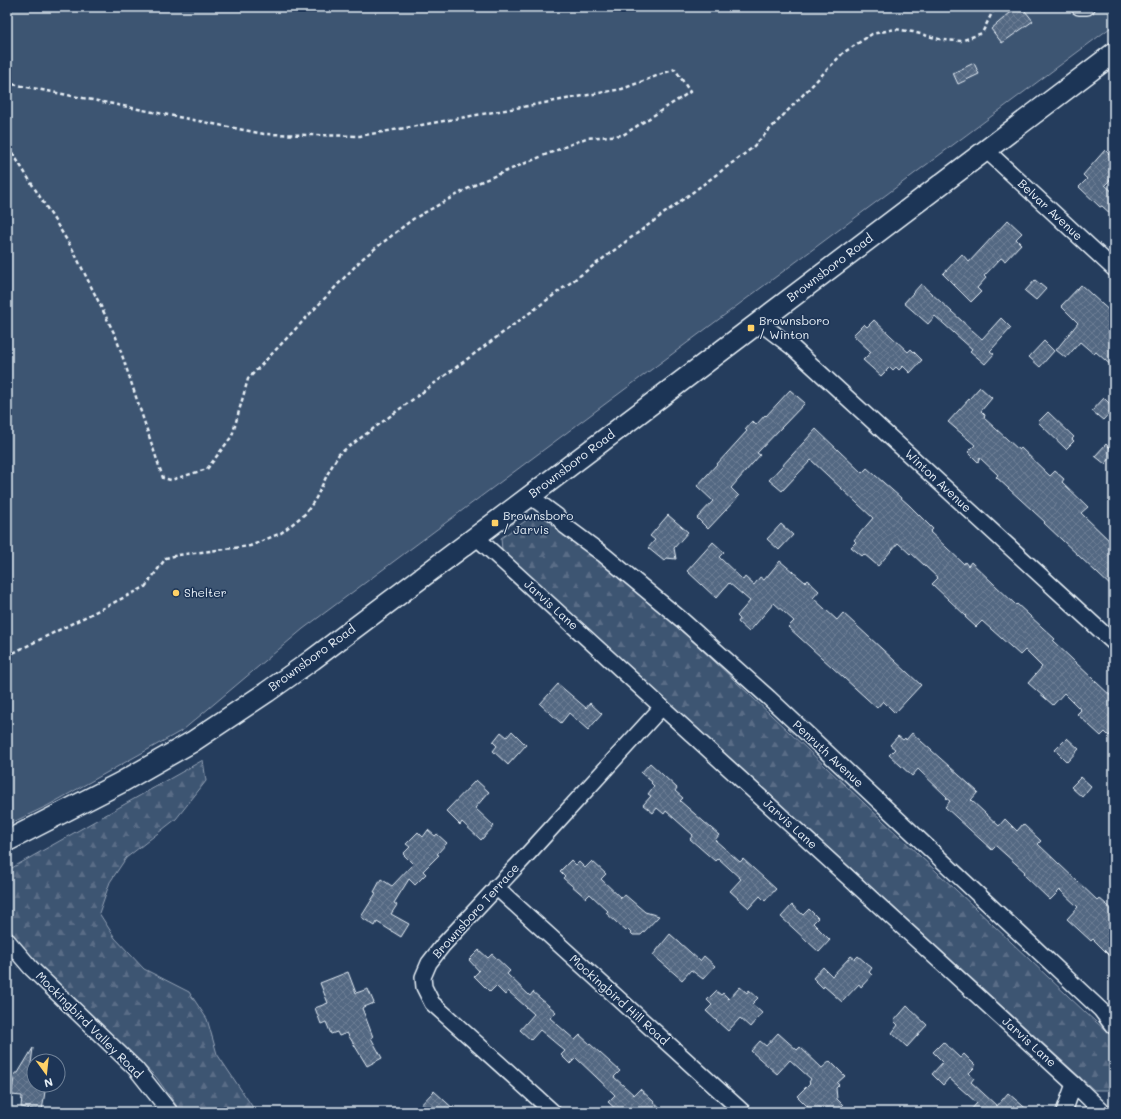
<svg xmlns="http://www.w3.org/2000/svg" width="1121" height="1119" font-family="Mali,sans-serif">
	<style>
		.green { fill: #3e5472; stroke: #93a2b5 }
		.forest { fill: url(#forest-firs); stroke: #93a2b5 }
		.building { fill: url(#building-cross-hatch); stroke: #e8f1f8 }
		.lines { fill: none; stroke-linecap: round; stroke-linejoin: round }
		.minor-casing { stroke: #e8f1f8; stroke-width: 18 }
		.major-casing { stroke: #e8f1f8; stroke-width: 23 }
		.path { stroke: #e8f1f8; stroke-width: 2.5; stroke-dasharray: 4 3; stroke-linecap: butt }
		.minor { stroke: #1d3557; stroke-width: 15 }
		.major { stroke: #1d3557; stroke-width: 20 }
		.poi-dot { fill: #ffd166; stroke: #1d3557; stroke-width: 1.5 }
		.labels { text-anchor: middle; stroke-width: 3; stroke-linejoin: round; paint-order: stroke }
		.street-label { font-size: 12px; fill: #e8f1f8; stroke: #1d3557 }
		.poi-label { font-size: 12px; fill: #e8f1f8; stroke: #1d3557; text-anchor: start }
	</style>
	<defs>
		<pattern id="forest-firs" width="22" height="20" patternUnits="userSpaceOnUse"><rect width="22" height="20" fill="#3e5472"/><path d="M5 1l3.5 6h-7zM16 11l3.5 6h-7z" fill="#5a6d87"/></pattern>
		<pattern id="building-cross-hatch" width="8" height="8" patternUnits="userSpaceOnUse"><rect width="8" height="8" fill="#536782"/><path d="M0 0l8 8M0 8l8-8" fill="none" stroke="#6c7d94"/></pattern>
	</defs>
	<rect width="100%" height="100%" fill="#253d5d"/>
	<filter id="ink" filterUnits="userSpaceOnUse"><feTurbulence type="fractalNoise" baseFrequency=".025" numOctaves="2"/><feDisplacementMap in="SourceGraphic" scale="8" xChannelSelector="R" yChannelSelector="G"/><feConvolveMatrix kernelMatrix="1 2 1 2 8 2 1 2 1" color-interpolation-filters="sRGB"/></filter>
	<g filter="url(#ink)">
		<!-- green -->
		<path class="green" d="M7,7H1114V25L303,629L183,730L47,806L7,825Z"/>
		<!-- forest -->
		<g class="forest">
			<path d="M538,514L546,515L618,574L696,644L1086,1013L1114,1038V1090H1094L502,550L501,538L534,515Z"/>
			<path d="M203,760L206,781L176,819L126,858L110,882L99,913L115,938L144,969L189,992L207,1019L217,1054L256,1112H181L156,1077L24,951L7,926V876L10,869Z"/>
		</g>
		<!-- building -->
		<g class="building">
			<path d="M1017,7H1022L1033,21L1002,43L991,29Z"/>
			<path d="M974,63L979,74L958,84L953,73Z"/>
			<path d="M1105,150L1114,159V176L1105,185L1114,193V217L1102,206L1100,207L1079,187L1087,179L1083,175Z"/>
			<path d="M1008,220L1022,233L1016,239L1021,244L1005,261L1001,258L984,276L986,278L977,288L981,292L971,302L943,274L962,254L969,262Z"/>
			<path d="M1035,280L1046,289L1036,300L1025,291Z"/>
			<path d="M921,284L982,339L1001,318L1011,328L992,349L990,351L994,354L985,364L970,351L972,349L935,316L928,324L904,303Z"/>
			<path d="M1081,285L1114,315V368L1096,352L1094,354L1080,342L1066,358L1056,350L1078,323L1061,306Z"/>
			<path d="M874,320L908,352L911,349L922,360L910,373L903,366L899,370L896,367L893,370L890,367L881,376L863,360L871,352L853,335L864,324L867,327Z"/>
			<path d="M1044,341L1054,351L1040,367L1029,357Z"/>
			<path d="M980,387L992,398L981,411L985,415L984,418L1019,450L1021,448L1050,476L1055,471L1064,479L1062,482L1088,507L1081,513L1114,545V589L1044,523L1045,522L996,477L998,475L980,458L978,462L968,452L975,445L948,422Z"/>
			<path d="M790,390L805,403L757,453L760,455L731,488L739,496L708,529L697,518L713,501L697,486L747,431L745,429L752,421L756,425L765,415L766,416Z"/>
			<path d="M1104,398L1114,408L1103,420L1092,411Z"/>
			<path d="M1048,412L1074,437L1072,439L1074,441L1066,449L1038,422Z"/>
			<path d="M816,429L862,473L867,468L909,505L933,529L930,532L964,564L965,562L968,566L971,562L1016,605L1017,604L1055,639L1053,641L1114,699V730L1109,736L1105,732L1101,736L1077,714L1081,710L1064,693L1053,705L1028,683L1042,667L1025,650L1020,655L982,621L976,627L965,617L966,616L932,584L938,578L911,553L910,554L898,543L878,566L864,554L862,556L851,547L856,542L854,540L873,518L811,460L782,491L769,480Z"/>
			<path d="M1106,444L1114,452V454L1105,464L1095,456Z"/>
			<path d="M668,515L688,532L674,548L676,559L666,558L664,561L648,548L655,540L650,536Z"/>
			<path d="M781,524L793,535L779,550L767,539Z"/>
			<path d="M713,542L724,552L719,557L743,580L745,577L754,585L760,577L764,580L780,561L805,582L807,580L819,591L813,598L837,620L843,613L921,685L895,713L883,701L877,708L788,627L794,621L774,603L749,632L738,622L740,619L737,616L750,601L729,583L716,598L687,571Z"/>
			<path d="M558,684L586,708L590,703L602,714L588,730L569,713L561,723L540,704Z"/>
			<path d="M512,731L526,745L508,765L493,751L497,746L493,742L501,732L507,737Z"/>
			<path d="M912,733L978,792L971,800L999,826L1005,819L1017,831L1023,824L1041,841L1038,844L1097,900L1099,898L1114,911V960L1093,939L1091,941L1067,919L1078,907L1060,890L1050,900L1023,874L1025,872L996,846L992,850L945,807L950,801L946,798L947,797L918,769L912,776L889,755L895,749L890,745L898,736L903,740L905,738L906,740Z"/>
			<path d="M1067,738L1079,749L1067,762L1055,750Z"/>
			<path d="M650,763L677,788L675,791L683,798L680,801L719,835L715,840L740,862L743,859L776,889L765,901L760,896L749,908L730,891L741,879L718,858L715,861L690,839L693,835L666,811L664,814L657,808L653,813L643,805L651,796L648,794L654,786L651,783L652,782L641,773Z"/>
			<path d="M1081,777L1091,786L1082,797L1071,787Z"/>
			<path d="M476,780L489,792L475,808L494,826L481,840L462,822L460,825L446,811Z"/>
			<path d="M428,830L435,836L437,834L447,843L437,854L439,855L423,871L426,874L415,885L409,879L394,903L397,905L391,914L409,924L401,937L377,922L375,926L361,917L376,893L374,892L381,879L392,886L413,864L403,854L410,847L406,844L418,832L423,837Z"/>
			<path d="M571,860L576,865L579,862L585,868L592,861L606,874L601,879L621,898L625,895L645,912L659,916L641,935H633L627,929L626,931L606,913L608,911L590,894L586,898L563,878L565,876L560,871Z"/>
			<path d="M792,905L803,915L809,909L818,918L813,923L830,940L819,952L781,917Z"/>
			<path d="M670,934L700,961L704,956L715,966L703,979L691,970L682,980L653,955Z"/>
			<path d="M479,950L488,958L492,954L510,971L507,974L530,996L533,992L556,1012L550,1018L575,1040L580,1035L620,1071L614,1077L634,1095L640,1089L665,1112H619L608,1102L615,1095L576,1058L570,1064L561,1055L565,1051L540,1030L531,1040L520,1030L534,1014L508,991L505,995L496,986L490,992L474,976L479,971L469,960Z"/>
			<path d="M851,956L855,959L858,956L872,968L869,972L872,975L861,987L859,984L842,1002L824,986L823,988L813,978L823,967L832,976Z"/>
			<path d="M348,972L356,993L368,989L374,1003L362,1008L373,1037L371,1038L382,1058L367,1066L347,1033L339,1036L337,1032L331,1034L326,1022L321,1024L315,1008L328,1003L320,983Z"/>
			<path d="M740,987L747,993L749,990L758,998L752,1004L762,1013L750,1027L740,1018L728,1031L706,1011L712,1005L707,1000L716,991L721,995L723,993L729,999Z"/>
			<path d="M907,1006L927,1025L907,1047L892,1033L898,1025L894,1021Z"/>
			<path d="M778,1033L797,1050L800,1047L822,1068L830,1061L845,1076L837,1083L839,1085L836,1088L837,1099L843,1105L836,1112H813L797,1096L810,1083L809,1082L811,1079L790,1060L777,1074L751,1051L760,1041L766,1046Z"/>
			<path d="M943,1042L960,1058L964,1054L976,1066L969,1073L974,1078L971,1082L997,1106L1008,1093L1030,1112H969L977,1103L949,1078L943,1085L932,1074L943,1062L933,1052Z"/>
			<path d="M33,1048L30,1072H34V1085H46L42,1111L21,1107L22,1096L11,1095L15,1073H18Z"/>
			<path d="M434,1091L457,1112H414Z"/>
		</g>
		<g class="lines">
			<defs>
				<g id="minor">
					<path d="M1079,7H1087"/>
					<path d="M986,150L1114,269"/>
					<path d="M759,322L792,347L1114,643"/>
					<path d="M530,496L557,516L565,526L604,555L682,620L769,698L1101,1010L1113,1026"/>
					<path d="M476,537L1074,1084L1103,1112"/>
					<path d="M496,887L743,1112"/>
					<path d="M7,940L31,968L136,1069L170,1112"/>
					<path d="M553,1112L432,1003L424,987L423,977L429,963L443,945L526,856L662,707"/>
					<path d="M1064,1112L1074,1084"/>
				</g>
				<path id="major" d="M7,841L120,783L192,742L267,692L312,660L530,496L1114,53"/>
			</defs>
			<!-- minor casing -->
			<use href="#minor" class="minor-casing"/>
			<!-- major casing -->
			<use href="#major" class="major-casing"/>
			<!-- path -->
			<g class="path">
				<path d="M7,81L12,84L264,134L360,136L622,89L675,69L690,92L623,135L586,138L480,182L413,219L363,258L248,379L232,436L207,469L171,480L163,478L116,337L73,250L7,144"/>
				<path d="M7,656L145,587L166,558L178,555L250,546L281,533L306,513L316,498L328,473L339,454L751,149L843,53L872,34L895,29L913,32L943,40L961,41L982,33L995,7"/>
			</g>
			<!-- minor -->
			<use href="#minor" class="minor"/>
			<!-- major -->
			<use href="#major" class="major"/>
		</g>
	</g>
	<!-- markers -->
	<g class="poi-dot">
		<rect x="747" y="324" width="8" height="8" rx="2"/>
		<rect x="491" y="519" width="8" height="8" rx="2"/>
		<circle cx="176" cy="593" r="4"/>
	</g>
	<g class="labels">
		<!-- street labels -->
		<g class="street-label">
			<text transform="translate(1050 210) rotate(43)" y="4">Belvar Avenue</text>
			<text transform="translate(830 268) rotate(-37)" y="4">Brownsboro Road</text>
			<text transform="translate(572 464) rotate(-37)" y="4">Brownsboro Road</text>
			<text transform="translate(938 481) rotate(43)" y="4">Winton Avenue</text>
			<text transform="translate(551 605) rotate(42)" y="4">Jarvis Lane</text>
			<text transform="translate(312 658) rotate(-36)" y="4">Brownsboro Road</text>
			<text transform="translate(828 754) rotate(43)" y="4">Penruth Avenue</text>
			<text transform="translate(790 824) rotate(42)" y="4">Jarvis Lane</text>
			<text transform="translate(476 911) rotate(-48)" y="4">Brownsboro Terrace</text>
			<text transform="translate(619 1000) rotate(42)" y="4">Mockingbird Hill Road</text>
			<text transform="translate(89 1025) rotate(45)" y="4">Mockingbird Valley Road</text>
			<text transform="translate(1029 1042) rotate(42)" y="4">Jarvis Lane</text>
		</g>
		<!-- poi labels -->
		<g class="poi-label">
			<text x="759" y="325">Brownsboro<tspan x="759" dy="14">/ Winton</tspan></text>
			<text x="503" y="520">Brownsboro<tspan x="503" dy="14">/ Jarvis</tspan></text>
			<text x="184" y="597">Shelter</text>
		</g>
	</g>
	<!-- margin -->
	<rect width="1121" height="1119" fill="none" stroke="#1d3557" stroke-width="24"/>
	<rect x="12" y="12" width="1097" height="1095" fill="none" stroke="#e8f1f8" stroke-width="1.5" filter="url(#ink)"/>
	<!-- north arrow -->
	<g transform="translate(46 1073) rotate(165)"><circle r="19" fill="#1d3557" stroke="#6e8097"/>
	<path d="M0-3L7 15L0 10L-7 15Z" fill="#ffd166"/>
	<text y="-6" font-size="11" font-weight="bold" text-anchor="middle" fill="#e8f1f8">N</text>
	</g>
</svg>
